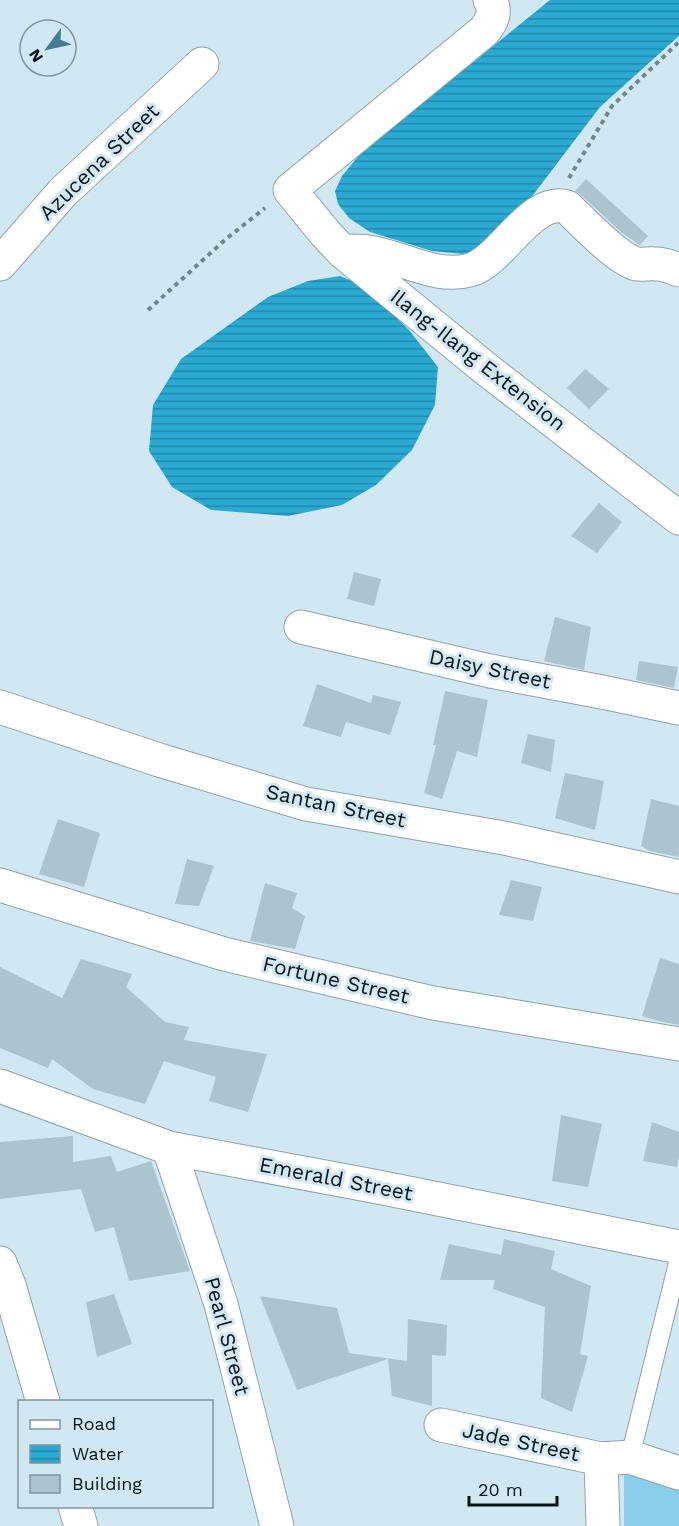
<svg xmlns="http://www.w3.org/2000/svg" width="679" height="1526" font-family="'Work Sans',sans-serif">
	<style>
		.green { fill: #89ceea }
		.water { fill: url(#water-rules) }
		.building { fill: #adc3cd }
		.lines { fill: none; stroke-linecap: round; stroke-linejoin: round }
		.lane-casing { stroke: #8da3ac; stroke-width: 20 }
		.street-casing { stroke: #8da3ac; stroke-width: 35 }
		.path { stroke: #74848b; stroke-width: 4; stroke-dasharray: 4.5 4.5; stroke-linecap: butt }
		.lane { stroke: #fff; stroke-width: 18 }
		.street { stroke: #fff; stroke-width: 33 }
		.labels { text-anchor: middle; stroke-width: 6; stroke-linejoin: round; paint-order: stroke }
		.street-label { font-size: 21px; fill: #0c1418; stroke: #d1e8f2 }
	</style>
	<defs>
		<pattern id="water-rules" width="6" height="5" patternUnits="userSpaceOnUse" patternTransform="scale(1.5)"><rect width="6" height="5" fill="#2aa9d3"/><path d="M0 2.5h6" fill="none" stroke="#28a"/></pattern>
	</defs>
	<rect width="100%" height="100%" fill="#d1e8f2"/>
	<!-- green -->
	<path class="green" d="M624,1467L679,1479V1526H624Z"/>
	<!-- water -->
	<g class="water">
		<path d="M550,0H679V36L600,107L530,199L486,247L463,254L432,251L370,232L349,218L338,204L335,191L342,176L361,153Z"/>
		<path d="M340,276L366,287L409,330L438,367L435,405L412,450L376,485L342,505L288,516L211,510L172,487L149,451L153,405L181,359L268,297L308,281Z"/>
	</g>
	<!-- building -->
	<g class="building">
		<path d="M586,179L648,236L640,245L622,233L580,194L575,191Z"/>
		<path d="M585,369L609,389L589,409L567,388Z"/>
		<path d="M599,503L622,522L597,553L571,536Z"/>
		<path d="M354,572L381,579L374,606L347,599Z"/>
		<path d="M555,617L591,627L584,670L544,661Z"/>
		<path d="M639,661L678,667L674,688L636,680Z"/>
		<path d="M317,684L371,703L373,695L401,702L390,735L346,722L341,737L303,726Z"/>
		<path d="M445,691L488,700L477,757L457,751L442,799L424,793L436,745H433Z"/>
		<path d="M528,734L555,740L551,772L521,763Z"/>
		<path d="M565,773L604,781L595,830L555,818Z"/>
		<path d="M651,799L679,806V854L678,857L650,851L641,846Z"/>
		<path d="M58,819L100,833L84,887L39,874Z"/>
		<path d="M187,859L214,866L199,906L175,904Z"/>
		<path d="M511,880L542,887L533,921L499,915Z"/>
		<path d="M265,883L297,893L292,908L305,916L295,949L250,941Z"/>
		<path d="M660,958L679,964V1025L658,1021L642,1016Z"/>
		<path d="M81,959L132,974L126,987L165,1022L189,1027L184,1040L267,1054L248,1112L209,1101L216,1077L164,1061L145,1104L93,1089L52,1059L48,1068L0,1048V967L62,998Z"/>
		<path d="M561,1115L602,1124L588,1187L552,1181Z"/>
		<path d="M652,1122L679,1132V1155L677,1167L643,1161Z"/>
		<path d="M73,1136V1162L111,1156L117,1172L151,1161L190,1271L129,1281L114,1227L95,1232L81,1189L0,1199V1142Z"/>
		<path d="M504,1239L555,1251L551,1269L591,1286L580,1354L588,1356L572,1412L541,1398L545,1307L493,1289L495,1280H440L449,1244L501,1255Z"/>
		<path d="M114,1294L132,1344L97,1357L86,1302Z"/>
		<path d="M260,1296L337,1308L349,1353L407,1361L408,1319L447,1325L446,1356L432,1355V1406L392,1396L388,1359L297,1390Z"/>
	</g>
	<g class="lines">
		<defs>
			<path id="lane" d="M630,1457L679,1259"/>
			<g id="street">
				<path d="M490,0C497,12 492,21 484,31L290,190L325,233L343,252L486,369L679,518"/>
				<path d="M343,252C386,244 428,282 470,270C502,261 531,196 567,207C582,221 618,260 637,264C643,265 650,263 656,264C664,264 672,267 679,270"/>
				<path d="M0,264L63,192L202,64"/>
				<path d="M301,627L490,671L602,692L679,708"/>
				<path d="M0,707L159,760L306,804L504,838L679,877"/>
				<path d="M0,885L224,954L433,1003L679,1044"/>
				<path d="M0,1086L169,1148L373,1186L679,1247"/>
				<path d="M169,1148L221,1304L277,1526"/>
				<path d="M0,1263L9,1285L43,1402"/>
				<path d="M441,1425L601,1459L630,1457L679,1473"/>
				<path d="M601,1459L603,1526"/>
				<path d="M75,1506L81,1526"/>
			</g>
		</defs>
		<!-- lane casing -->
		<use href="#lane" class="lane-casing"/>
		<!-- street casing -->
		<use href="#street" class="street-casing"/>
		<!-- path -->
		<g class="path">
			<path d="M569,178L612,106L679,42"/>
			<path d="M148,310L226,239L265,208"/>
		</g>
		<!-- lane -->
		<use href="#lane" class="lane"/>
		<!-- street -->
		<use href="#street" class="street"/>
	</g>
	<g class="labels">
		<!-- street labels -->
		<g class="street-label">
			<text transform="translate(99 162) rotate(-44)" y="7">Azucena Street</text>
			<text transform="translate(478 360) rotate(38)" y="7">Ilang-Ilang Extension</text>
			<text transform="translate(490 669) rotate(12)" y="7">Daisy Street</text>
			<text transform="translate(336 806) rotate(12)" y="7">Santan Street</text>
			<text transform="translate(336 980) rotate(13)" y="7">Fortune Street</text>
			<text transform="translate(336 1179) rotate(11)" y="7">Emerald Street</text>
			<text transform="translate(227 1336) rotate(75)" y="7">Pearl Street</text>
			<text transform="translate(521 1442) rotate(12)" y="7">Jade Street</text>
		</g>
	</g>
	<!-- legend -->
	<rect x="18" y="1400" width="195" height="108" fill="#d1e8f2" stroke="#82939b" stroke-width="1.5"/>
	<rect x="30" y="1420" width="30" height="9" fill="#ffffff" stroke="#82939b" stroke-width="1.5"/>
	<text x="72" y="1430" font-size="18" fill="#0c1418">Road</text>
	<rect x="30" y="1445" width="30" height="18" fill="url(#water-rules)" stroke="#82939b" stroke-width="1.5"/>
	<text x="72" y="1460" font-size="18" fill="#0c1418">Water</text>
	<rect x="30" y="1475" width="30" height="18" fill="#adc3cd" stroke="#82939b" stroke-width="1.5"/>
	<text x="72" y="1490" font-size="18" fill="#0c1418">Building</text>
	<!-- north arrow -->
	<g transform="translate(48 48) rotate(237)"><circle r="28" fill="#d1e8f2" stroke="#82939b" stroke-width="1.5"/>
	<path d="M0-4.5L10 22L0 15L-10 22Z" fill="#417d94"/>
	<text y="-9" font-size="16" font-weight="bold" text-anchor="middle" fill="#0c1418">N</text>
	</g>
	<!-- scale -->
	<path d="M469 1496v9h88v-9" fill="none" stroke="#0c1418" stroke-width="3"/>
	<text x="478" y="1496" font-size="18" fill="#0c1418" stroke="#d1e8f2" stroke-width="4.5" paint-order="stroke">20 m</text>
</svg>
